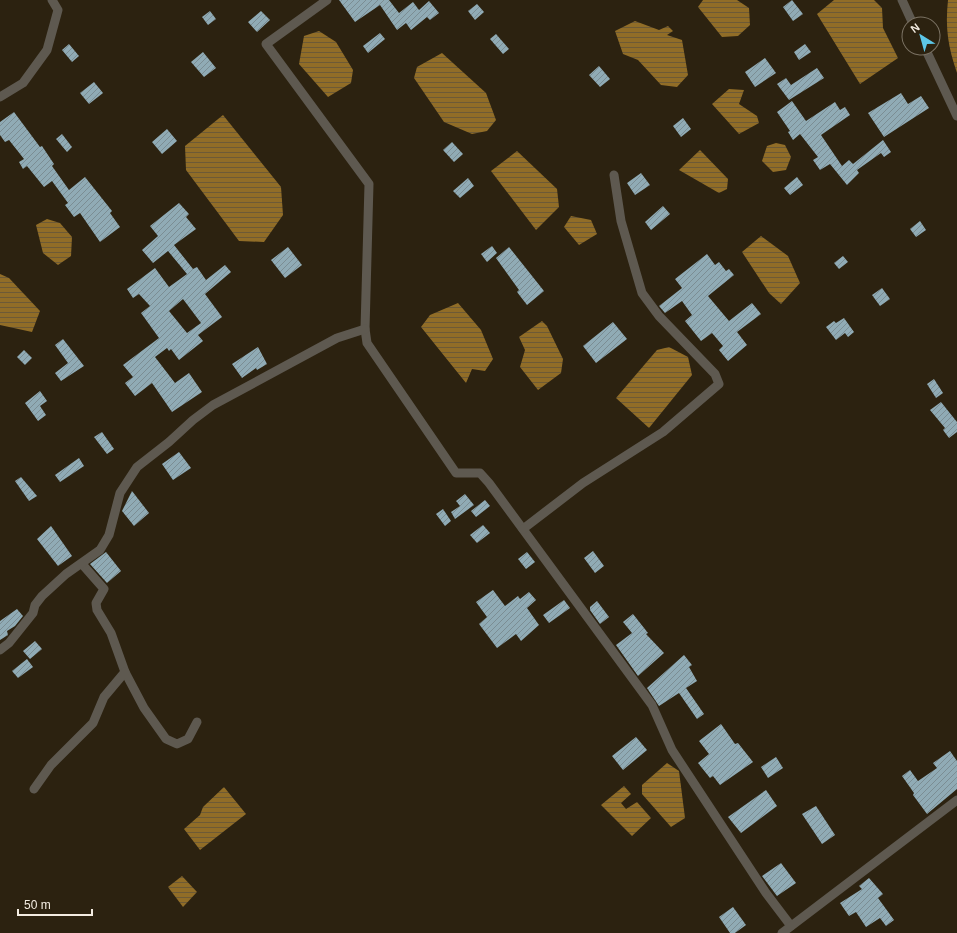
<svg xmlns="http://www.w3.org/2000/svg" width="957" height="933" font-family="Helvetica,sans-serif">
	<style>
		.water { fill: url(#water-rules) }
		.building { fill: url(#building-hatch); fill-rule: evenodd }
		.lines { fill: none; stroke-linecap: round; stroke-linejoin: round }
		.street { stroke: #5e5950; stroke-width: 9 }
	</style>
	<defs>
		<pattern id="water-rules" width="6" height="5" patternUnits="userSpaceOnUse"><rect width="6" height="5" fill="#916d27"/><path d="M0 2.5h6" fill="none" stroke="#6d5a36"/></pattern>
		<pattern id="building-hatch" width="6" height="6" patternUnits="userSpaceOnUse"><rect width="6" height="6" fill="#90abb5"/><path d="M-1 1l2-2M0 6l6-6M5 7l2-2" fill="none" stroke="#7b8d93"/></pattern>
	</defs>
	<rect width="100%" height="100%" fill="#2c2210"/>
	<!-- water -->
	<g class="water">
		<path d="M703,0H737L749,8L750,25L738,36L722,37L698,7Z"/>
		<path d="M834,0H874L882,8L883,28L898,58L860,84L817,14Z"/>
		<path d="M948,0H957V73C948,47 945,28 948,0Z"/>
		<path d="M635,21L659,30L668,26L673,31L667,35L682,40L688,75L677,87L661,85L638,60L623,54L615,31Z"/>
		<path d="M319,31L336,42L353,70L351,83L328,97L299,64L304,36Z"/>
		<path d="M442,53L486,93L496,120L487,131L472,134L444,122L414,78L417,67Z"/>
		<path d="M729,89L744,90L739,104L757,116L759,123L739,134L712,104Z"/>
		<path d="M223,115L281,187L283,215L264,242L239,241L186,170L185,146Z"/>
		<path d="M776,143L785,145L791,157L786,170L773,172L762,161L767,146Z"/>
		<path d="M700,150L728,179L727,189L719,193L679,170Z"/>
		<path d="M517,151L557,189L559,207L536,230L491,171Z"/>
		<path d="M571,216L591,220L597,234L579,245L564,227Z"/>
		<path d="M47,219L60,223L72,237L71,256L58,265L43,253L36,225Z"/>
		<path d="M761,236L788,256L800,283L781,304L769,293L742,252Z"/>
		<path d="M0,274L9,278L40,311L32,332L0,325Z"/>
		<path d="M458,303L481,330L493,359L485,371L472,369L466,383L421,327L430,315Z"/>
		<path d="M542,321L547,326L563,359L561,373L538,390L520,367L525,350L519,337Z"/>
		<path d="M669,347L688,357L692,375L649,428L616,398L657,350Z"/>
		<path d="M667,763L679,771L685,818L671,827L642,794V785Z"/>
		<path d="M624,786L631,794L621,803L626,809L637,802L651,818L632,836L601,805Z"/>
		<path d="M224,787L246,814L200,850L184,829L200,815L203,807Z"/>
		<path d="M182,876L197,892L183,907L168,887Z"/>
	</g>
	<!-- building -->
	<g class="building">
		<path d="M339,0H389L399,13L413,2L419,10L429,1L439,13L430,20L427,17L411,30L406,23L397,30L380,5L355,22Z"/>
		<path d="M792,0L803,14L793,21L783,7Z"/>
		<path d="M477,4L484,12L475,20L468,11Z"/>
		<path d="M210,11L216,19L208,25L202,17Z"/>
		<path d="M261,11L270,20L257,32L248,22Z"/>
		<path d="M380,33L385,39L368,53L363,46Z"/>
		<path d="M496,34L509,49L503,54L490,39Z"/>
		<path d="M69,44L79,56L72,62L62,50Z"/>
		<path d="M805,44L811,52L799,60L794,52Z"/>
		<path d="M203,52L216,68L204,77L191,62Z"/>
		<path d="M765,58L776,73L755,87L745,72Z"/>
		<path d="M599,66L610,79L600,87L589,75Z"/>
		<path d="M817,68L824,78L789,100L777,84L786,78L791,85Z"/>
		<path d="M94,82L103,93L89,104L80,93Z"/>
		<path d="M901,93L908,104L921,96L929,108L884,137L868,113Z"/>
		<path d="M792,101L806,121L835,102L840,110L845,107L850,115L821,135L842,166L849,160L853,164L883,140L891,152L884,157L881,153L857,170L859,173L847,185L830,164L820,170L813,160L818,157L800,134L793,140L788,132L790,131L777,112Z"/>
		<path d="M14,112L40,147L42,146L54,164L52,166L69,190L85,177L112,211L110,213L120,227L100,242L80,213L74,217L65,205L68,203L52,181L44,187L27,166L23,169L19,162L24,159L9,140L5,142L0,135V122Z"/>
		<path d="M683,118L691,129L681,137L673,126Z"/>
		<path d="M167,129L177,141L162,154L152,142Z"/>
		<path d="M62,134L72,147L67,152L56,139Z"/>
		<path d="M452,142L463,154L454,162L443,150Z"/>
		<path d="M641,173L650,185L635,195L627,183Z"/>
		<path d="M797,177L803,185L790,195L784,188Z"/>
		<path d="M468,178L474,186L460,198L453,191Z"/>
		<path d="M179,203L189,214L186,217L196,229L174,245L193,269L197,267L206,280L225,265L231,272L205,294L222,317L198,335L203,341L179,360L171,349L169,351L167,348L155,357L175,383L189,373L202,392L172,412L152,383L135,396L125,383L133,377L123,365L159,338L141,313L150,306L139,294L133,298L127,289L155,268L169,287L187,274L168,251L153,263L142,250L158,236L150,226ZM183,299L201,323L187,333L169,311Z"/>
		<path d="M663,206L670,214L651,230L645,222Z"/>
		<path d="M920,221L926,230L916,237L910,229Z"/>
		<path d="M492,246L497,253L487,262L481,254Z"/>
		<path d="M288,247L302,265L285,278L271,260Z"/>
		<path d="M509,247L544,291L527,305L517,292L519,290L496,258Z"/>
		<path d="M707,254L715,265L719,262L726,271L729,269L734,275L708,296L729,321L752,303L761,314L737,332L747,345L728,361L719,350L723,346L712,333L701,341L685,321L692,315L682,301L665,313L659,306L682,288L675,279Z"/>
		<path d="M843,256L848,262L839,269L834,263Z"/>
		<path d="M882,288L890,299L880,306L872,295Z"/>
		<path d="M844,318L854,332L848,337L845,333L836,340L826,327L834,321L836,323Z"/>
		<path d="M613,322L627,339L596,363L583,346Z"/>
		<path d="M63,339L84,366L61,381L55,373L68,363L55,345Z"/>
		<path d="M258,347L267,364L257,370L256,368L242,378L232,364Z"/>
		<path d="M24,350L32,358L25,365L17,357Z"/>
		<path d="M934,379L943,393L936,398L927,384Z"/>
		<path d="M40,391L47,401L40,406L46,415L38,421L25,403Z"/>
		<path d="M941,402L957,422V432L949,438L943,430L945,428L930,410Z"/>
		<path d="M102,432L114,449L107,454L94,437Z"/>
		<path d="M179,452L191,468L173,480L162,464Z"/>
		<path d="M79,458L84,466L60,482L55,475Z"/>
		<path d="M21,477L37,496L29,501L15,481Z"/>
		<path d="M132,491L149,513L134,526L122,511Z"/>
		<path d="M465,494L474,505L455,519L451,512L460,506L456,501Z"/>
		<path d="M485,500L490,506L476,517L471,511Z"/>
		<path d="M443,509L451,521L445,526L436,514Z"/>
		<path d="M483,525L490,533L477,543L470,535Z"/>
		<path d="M51,526L72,556L58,566L37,539Z"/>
		<path d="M593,551L604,566L595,573L584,558Z"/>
		<path d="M106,552L121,571L107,583L90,564Z"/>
		<path d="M527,552L535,562L526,569L518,559Z"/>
		<path d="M493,590L505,606L518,596L520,599L529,592L536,600L527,608L539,625L521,641L516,634L497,648L479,624L487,617L476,602Z"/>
		<path d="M564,600L570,608L549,623L543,615Z"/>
		<path d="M597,601L609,617L600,624L590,610V607Z"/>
		<path d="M17,609L23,616L15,626L7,631L8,635L0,640V621Z"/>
		<path d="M633,614L648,633L646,634L664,653L638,676L616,645L632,633L623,622Z"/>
		<path d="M35,641L42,649L30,659L23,651Z"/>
		<path d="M684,655L692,665L689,667L697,681L686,688L704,714L697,719L679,693L659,706L647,688Z"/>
		<path d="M27,659L33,667L18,678L12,671Z"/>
		<path d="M721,724L735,744L738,743L753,762L720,785L713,776L710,778L698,763L709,754L699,741Z"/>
		<path d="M636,737L647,750L623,770L612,756Z"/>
		<path d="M950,751L957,761V789L927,814L913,795L914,793L902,776L910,770L918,781L937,768L933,763Z"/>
		<path d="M776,757L783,768L768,778L761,767Z"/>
		<path d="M766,790L777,806L741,833L728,817Z"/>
		<path d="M816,806L835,835L822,844L802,814Z"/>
		<path d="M781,863L796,883L777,896L762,876Z"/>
		<path d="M869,878L883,894L878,898L894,920L886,926L880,918L866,927L856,912L849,916L840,903L862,889L859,886Z"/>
		<path d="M733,907L746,925L735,933H730L719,917Z"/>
	</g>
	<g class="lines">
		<!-- street -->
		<g class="street">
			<path d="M327,0L266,44L369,184L365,329L367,343L456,473H480L489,483L652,705L672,750L766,893L791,926"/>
			<path d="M902,0L913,24"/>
			<path d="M925,48L957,116"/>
			<path d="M0,97L23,83L47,50L58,10L52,0"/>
			<path d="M523,529L583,483L663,432L719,384L715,374L659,316L642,293L621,221L614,175"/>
			<path d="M82,564L104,589L96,603L97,610L111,633L125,672L144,708L166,739L177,744L188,739L197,722"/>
			<path d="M0,650L9,643L33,613L35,605L42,596L66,574L100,550L109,535L120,493L137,467L169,442L193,420L213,405L337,338L365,329"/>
			<path d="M34,789L51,765L93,723L104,697L125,672"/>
			<path d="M782,933L957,800"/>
		</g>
	</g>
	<!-- north arrow -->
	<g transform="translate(921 36) rotate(323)"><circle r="19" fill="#2c2210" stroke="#7c7364"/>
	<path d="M0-3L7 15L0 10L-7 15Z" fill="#5dc7e8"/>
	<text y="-6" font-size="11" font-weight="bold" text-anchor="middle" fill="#f3ece1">N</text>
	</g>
	<!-- scale -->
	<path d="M18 909v6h74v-6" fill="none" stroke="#f3ece1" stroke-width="2"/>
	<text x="24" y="909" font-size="12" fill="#f3ece1" stroke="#2c2210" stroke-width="3" paint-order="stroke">50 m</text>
</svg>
